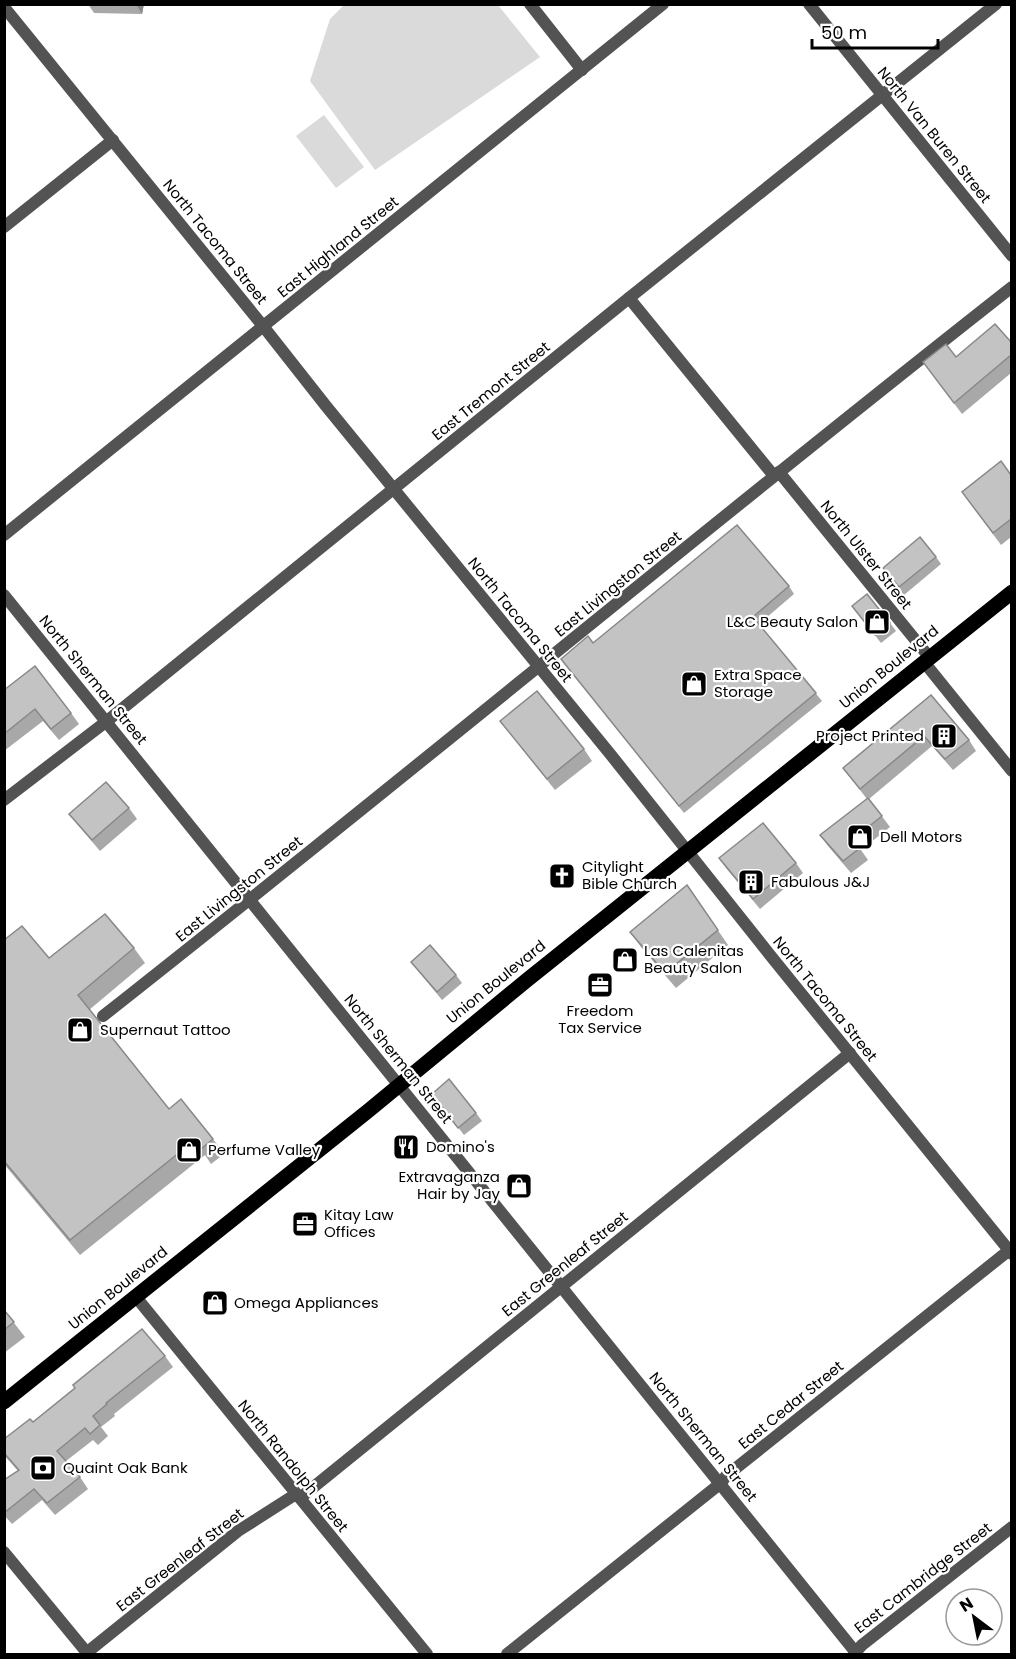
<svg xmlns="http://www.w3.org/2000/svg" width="1016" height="1659" font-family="Poppins,sans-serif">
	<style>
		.green { fill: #dadada }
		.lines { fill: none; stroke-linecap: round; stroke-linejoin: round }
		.minor { stroke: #535353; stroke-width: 12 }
		.primary { stroke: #000; stroke-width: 15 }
		.wall { fill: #a8a8a8 }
		.shaded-wall { fill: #888 }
		.building { fill: #c3c3c3; stroke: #888; stroke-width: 1.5 }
		.labels { text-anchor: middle; stroke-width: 4.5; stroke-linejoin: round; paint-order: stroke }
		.street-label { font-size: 15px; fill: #000; stroke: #fff }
		.poi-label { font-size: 15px; fill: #000; stroke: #fff; text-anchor: start }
	</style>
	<rect width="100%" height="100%" fill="#fff"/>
	<!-- green -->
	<g class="green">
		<path d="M344,5H498L540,57L375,170L310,81L330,19Z"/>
		<path d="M324,115L364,167L336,188L296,136Z"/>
	</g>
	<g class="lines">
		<!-- minor -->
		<g class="minor">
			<path d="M530,4L582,70"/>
			<path d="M809,4L1012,256"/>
			<path d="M4,7L263,326L326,406L611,755L770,955L1012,1254"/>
			<path d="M4,227L113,140"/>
			<path d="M629,298L774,476"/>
			<path d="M779,472L930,658"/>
			<path d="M4,535L663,4"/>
			<path d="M4,595L857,1654"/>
			<path d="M924,662L1012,771"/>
			<path d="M4,800L107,721L629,298L996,4"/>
			<path d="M103,1016C408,776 706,527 1012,287"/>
			<path d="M136,1297L427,1654"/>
			<path d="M300,1498L850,1053"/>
			<path d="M4,1552L88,1654"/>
			<path d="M85,1654L238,1531L296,1494"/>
			<path d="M507,1654L721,1483L726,1476L1012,1248"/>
			<path d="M854,1654L862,1645L1012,1527"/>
		</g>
		<!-- primary -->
		<path class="primary" d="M4,1402L368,1111L527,980L1012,592"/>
	</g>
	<!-- wall -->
	<g class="wall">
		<path d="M88,4H144L142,14L94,13Z"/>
		<path d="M1011,342V373L962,414L923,362L956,357Z"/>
		<path d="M1011,475V537L1001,545L962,492Z"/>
		<path d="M936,557L941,564L904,595L883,568Z"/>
		<path d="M789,586L794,594L759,624L822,701L684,813L561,659L593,643Z"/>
		<path d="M852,606L890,623L896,631L881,643Z"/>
		<path d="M4,690L71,713L79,724L59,740L43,721L4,751Z"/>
		<path d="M931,695L969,740L976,751L953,770L932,746L869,799L890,827L861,850L868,860L851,873L828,846L820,835L867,799L843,768Z"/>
		<path d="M500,721L584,749L592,761L555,790Z"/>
		<path d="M129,808L137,819L100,851L78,825L69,814Z"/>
		<path d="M719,858L796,863L803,873L760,909L726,868Z"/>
		<path d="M687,885L728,945L676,988L641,947L630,932Z"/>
		<path d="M4,940L49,958L134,948L145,963L89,1010L169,1109L213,1139L224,1154L211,1164L205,1155L80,1255L4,1164Z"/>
		<path d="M411,962L456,975L462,983L442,1000Z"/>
		<path d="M432,1094L476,1113L482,1121L464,1135Z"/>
		<path d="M4,1310L25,1337L4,1353Z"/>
		<path d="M165,1356L173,1367L114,1414L115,1416L101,1427L108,1436L98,1445L93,1440L66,1461L80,1477L88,1489L55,1515L42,1500L12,1524L4,1515V1480L18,1471L4,1455V1439L33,1422Z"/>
	</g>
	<!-- shaded-wall -->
	<path class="shaded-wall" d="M136,4H144L142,14Z"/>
	<!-- building -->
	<g class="building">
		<path d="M995,324L1011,342V355L954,403L923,362L946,344L956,357Z"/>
		<path d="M1001,461L1011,475V519L993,533L962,492Z"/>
		<path d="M737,525L789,586L753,617L816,693L679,806L561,659L588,636L593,643Z"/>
		<path d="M920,537L936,557L899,587L883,568Z"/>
		<path d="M867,594L890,623L875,635L852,606Z"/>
		<path d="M35,666L71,713L51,729L35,709L4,734V690Z"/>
		<path d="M537,691L584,749L547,779L500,721Z"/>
		<path d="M931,695L969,740L945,759L924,736L860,789L843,768Z"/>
		<path d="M106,782L129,808L92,840L69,814Z"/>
		<path d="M868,798L882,816L852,840L860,848L843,861L820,835Z"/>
		<path d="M763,823L796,863L753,899L719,858Z"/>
		<path d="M687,885L718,930L665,973L630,932Z"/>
		<path d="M105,914L134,948L78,995L169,1109L181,1099L213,1139L201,1149L195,1140L70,1240L4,1161V940L22,926L49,958Z"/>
		<path d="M430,945L456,975L437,992L411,962Z"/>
		<path d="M449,1079L476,1113L458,1128L432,1094Z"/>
		<path d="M4,1310L14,1322L4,1330Z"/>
		<path d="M142,1329L165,1356L106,1403L107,1404L93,1416L100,1425L90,1434L85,1428L57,1451L80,1477L47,1503L34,1489L4,1513V1480L19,1470L4,1453V1439L30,1419L33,1422L75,1388L73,1385Z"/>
	</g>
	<!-- icons -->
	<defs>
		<symbol id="shop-square" viewBox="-11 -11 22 22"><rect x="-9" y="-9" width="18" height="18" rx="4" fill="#000" stroke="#fff"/><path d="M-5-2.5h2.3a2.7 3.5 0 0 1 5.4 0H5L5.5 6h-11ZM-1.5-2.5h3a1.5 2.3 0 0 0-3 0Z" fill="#fff"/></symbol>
		<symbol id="building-square" viewBox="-11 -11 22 22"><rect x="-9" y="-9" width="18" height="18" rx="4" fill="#000" stroke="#fff"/><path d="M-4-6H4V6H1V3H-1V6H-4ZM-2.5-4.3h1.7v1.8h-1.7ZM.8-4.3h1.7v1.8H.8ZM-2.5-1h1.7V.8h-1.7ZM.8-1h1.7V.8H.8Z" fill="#fff"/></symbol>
		<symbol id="church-square" viewBox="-11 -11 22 22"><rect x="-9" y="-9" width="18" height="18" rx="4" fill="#000" stroke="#fff"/><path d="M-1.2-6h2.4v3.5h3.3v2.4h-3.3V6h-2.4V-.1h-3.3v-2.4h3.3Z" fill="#fff"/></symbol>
		<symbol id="office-square" viewBox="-11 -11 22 22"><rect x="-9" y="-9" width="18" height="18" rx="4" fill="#000" stroke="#fff"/><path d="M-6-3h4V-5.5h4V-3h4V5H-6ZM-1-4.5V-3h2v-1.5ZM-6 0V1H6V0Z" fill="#fff"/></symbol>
		<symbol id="restaurant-square" viewBox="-11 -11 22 22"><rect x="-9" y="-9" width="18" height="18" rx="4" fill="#000" stroke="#fff"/><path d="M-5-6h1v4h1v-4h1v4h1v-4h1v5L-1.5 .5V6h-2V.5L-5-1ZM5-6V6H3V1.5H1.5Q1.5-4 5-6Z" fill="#fff"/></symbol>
		<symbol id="bank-square" viewBox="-11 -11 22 22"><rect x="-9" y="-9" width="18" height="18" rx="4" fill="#000" stroke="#fff"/><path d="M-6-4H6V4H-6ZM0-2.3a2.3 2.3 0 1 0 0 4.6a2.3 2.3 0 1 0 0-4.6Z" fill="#fff"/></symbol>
	</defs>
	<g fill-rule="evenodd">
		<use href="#shop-square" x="862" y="607" width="30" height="30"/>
		<use href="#shop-square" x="679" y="669" width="30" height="30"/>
		<use href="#building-square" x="929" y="721" width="30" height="30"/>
		<use href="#shop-square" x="845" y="822" width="30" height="30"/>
		<use href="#church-square" x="547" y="861" width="30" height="30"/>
		<use href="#building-square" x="736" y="867" width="30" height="30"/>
		<use href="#shop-square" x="610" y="945" width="30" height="30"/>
		<use href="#office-square" x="585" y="970" width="30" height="30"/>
		<use href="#shop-square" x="65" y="1015" width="30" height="30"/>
		<use href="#restaurant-square" x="391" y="1132" width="30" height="30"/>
		<use href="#shop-square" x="174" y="1135" width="30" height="30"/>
		<use href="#shop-square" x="504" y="1171" width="30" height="30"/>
		<use href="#office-square" x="290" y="1209" width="30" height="30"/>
		<use href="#shop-square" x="200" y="1288" width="30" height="30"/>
		<use href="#bank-square" x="28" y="1453" width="30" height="30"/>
	</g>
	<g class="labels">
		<!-- street labels -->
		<g class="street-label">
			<text transform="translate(934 135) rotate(51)" y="5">North Van Buren Street</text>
			<text transform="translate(215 242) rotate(51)" y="5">North Tacoma Street</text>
			<text transform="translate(338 247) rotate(-39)" y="5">East Highland Street</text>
			<text transform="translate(491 391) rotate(-39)" y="5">East Tremont Street</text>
			<text transform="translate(866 555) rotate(51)" y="5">North Ulster Street</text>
			<text transform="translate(618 584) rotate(-39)" y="5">East Livingston Street</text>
			<text transform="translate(520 620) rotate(51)" y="5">North Tacoma Street</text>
			<text transform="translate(889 667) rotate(-39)" y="5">Union Boulevard</text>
			<text transform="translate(93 680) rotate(51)" y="5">North Sherman Street</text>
			<text transform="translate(239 889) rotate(-39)" y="5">East Livingston Street</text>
			<text transform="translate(496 982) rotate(-39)" y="5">Union Boulevard</text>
			<text transform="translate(825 999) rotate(51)" y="5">North Tacoma Street</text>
			<text transform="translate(398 1059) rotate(51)" y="5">North Sherman Street</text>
			<text transform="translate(565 1264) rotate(-39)" y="5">East Greenleaf Street</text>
			<text transform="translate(118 1288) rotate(-39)" y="5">Union Boulevard</text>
			<text transform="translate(791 1405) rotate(-39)" y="5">East Cedar Street</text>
			<text transform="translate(703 1437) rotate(51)" y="5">North Sherman Street</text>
			<text transform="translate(293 1466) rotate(51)" y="5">North Randolph Street</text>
			<text transform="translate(180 1560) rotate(-38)" y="5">East Greenleaf Street</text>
			<text transform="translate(923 1578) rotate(-38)" y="5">East Cambridge Street</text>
		</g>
		<!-- poi labels -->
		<g class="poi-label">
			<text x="858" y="627" text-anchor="end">L&amp;C Beauty Salon</text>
			<text x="714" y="680">Extra Space<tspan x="714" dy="17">Storage</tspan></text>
			<text x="924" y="741" text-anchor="end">Project Printed</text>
			<text x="880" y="842">Dell Motors</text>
			<text x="582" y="872">Citylight<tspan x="582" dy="17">Bible Church</tspan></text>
			<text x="771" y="887">Fabulous J&amp;J</text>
			<text x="644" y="956">Las Calenitas<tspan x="644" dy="17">Beauty Salon</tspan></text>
			<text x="600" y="1016" text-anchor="middle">Freedom<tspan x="600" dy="17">Tax Service</tspan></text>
			<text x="100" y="1035">Supernaut Tattoo</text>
			<text x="426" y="1152">Domino's</text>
			<text x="208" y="1155">Perfume Valley</text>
			<text x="500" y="1182" text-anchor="end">Extravaganza<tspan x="500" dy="17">Hair by Jay</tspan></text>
			<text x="324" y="1220">Kitay Law<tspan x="324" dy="17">Offices</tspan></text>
			<text x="234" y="1308">Omega Appliances</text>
			<text x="63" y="1473">Quaint Oak Bank</text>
		</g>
	</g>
	<!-- border -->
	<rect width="1016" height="1659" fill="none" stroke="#000000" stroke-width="12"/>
	<!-- north arrow -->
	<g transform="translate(974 1617) rotate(328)"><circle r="28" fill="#ffffff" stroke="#999999" stroke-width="1.5"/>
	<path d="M0-4.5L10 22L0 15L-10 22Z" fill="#000000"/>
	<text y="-9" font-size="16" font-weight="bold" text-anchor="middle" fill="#000000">N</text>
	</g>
	<!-- scale -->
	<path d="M812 39v9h126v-9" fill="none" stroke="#000000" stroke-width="3"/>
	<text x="821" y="39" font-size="18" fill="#000000" stroke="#ffffff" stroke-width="4.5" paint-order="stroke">50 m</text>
</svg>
